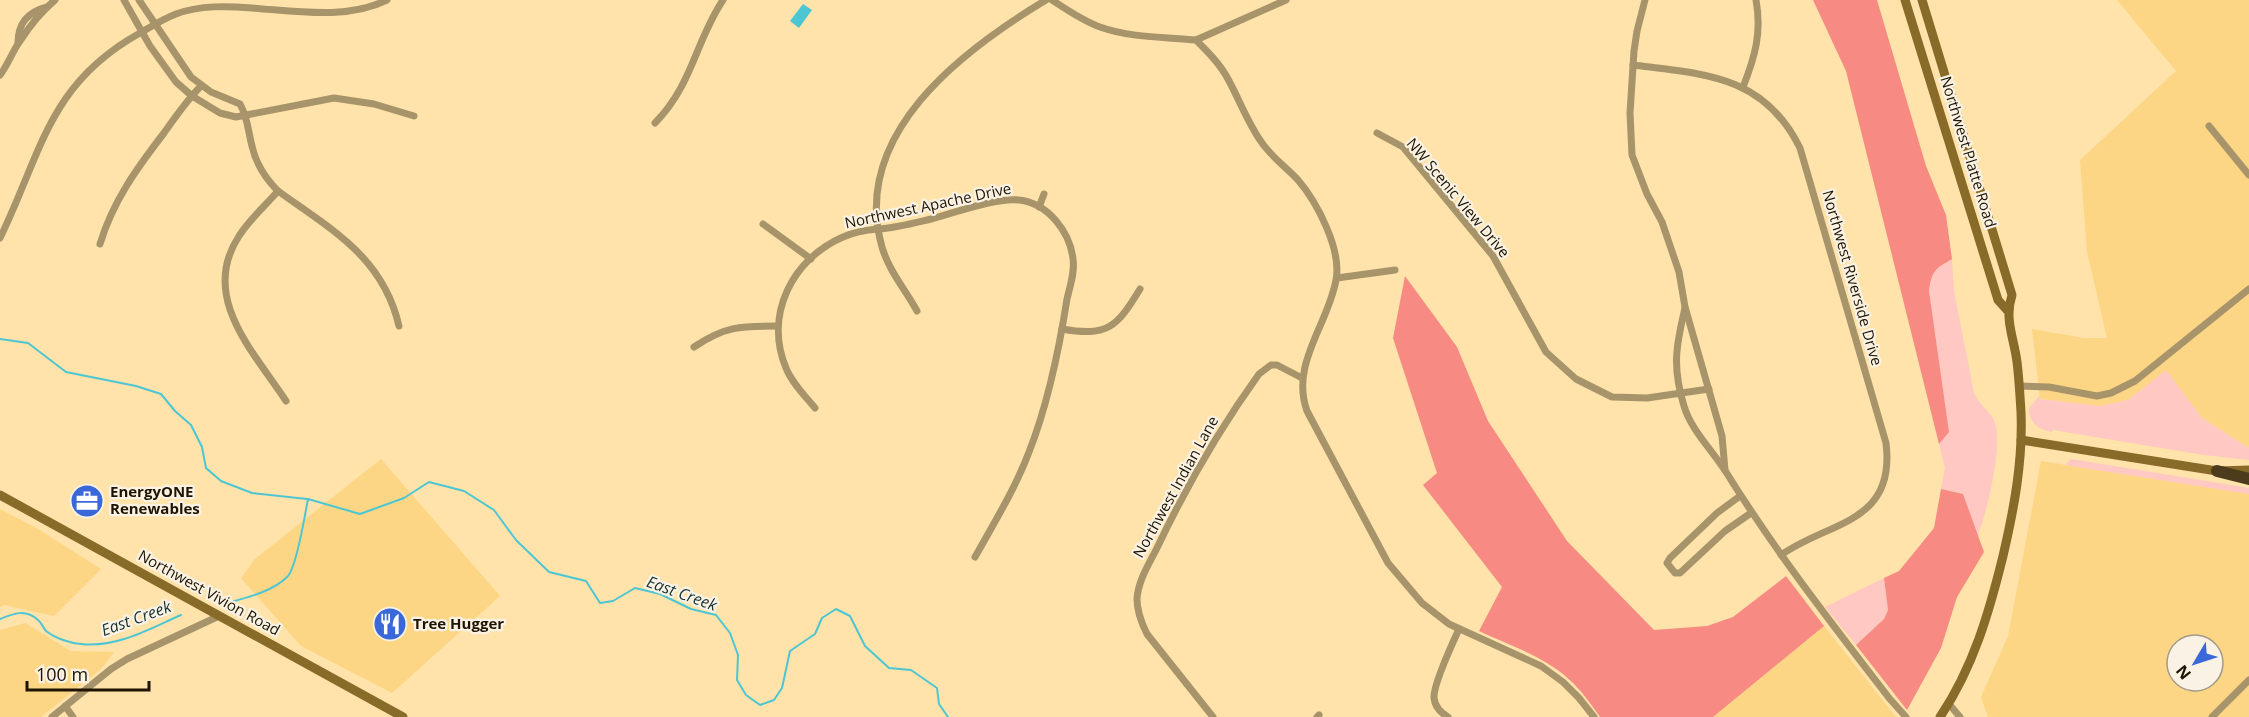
<svg xmlns="http://www.w3.org/2000/svg" width="2249" height="717" font-family="'Open Sans',sans-serif">
	<style>
		.built { fill: #fcd685; fill-rule: evenodd }
		.green { fill: #ffc8c3 }
		.forest { fill: #f78a82 }
		.water { fill: #4dc6d3 }
		.lines { fill: none; stroke-linecap: round; stroke-linejoin: round }
		.stream { stroke: #4dc6d3; stroke-width: 2 }
		.minor { stroke: #a8946b; stroke-width: 7 }
		.secondary { stroke: #896b29; stroke-width: 9 }
		.motorway { stroke: #4c3c1b; stroke-width: 12 }
		.labels { text-anchor: middle; stroke-width: 4.5; stroke-linejoin: round; paint-order: stroke }
		.street-label { font-size: 15px; fill: #1e1401; stroke: #faf3e5 }
		.poi-label { font-size: 15px; font-weight: bold; fill: #1e1401; stroke: #faf3e5; text-anchor: start }
		.water-label { font-size: 16px; font-style: italic; fill: #173234; stroke: #faf3e5 }
	</style>
	<rect width="100%" height="100%" fill="#ffe3aa"/>
	<!-- built -->
	<g class="built">
		<path d="M2117,0H2249V448L2202,418L2166,371L2128,400L2100,406L2040,399L2032,329L2084,338H2107L2087,252L2080,160L2176,71Z"/>
		<path d="M381,459L500,596L392,693L301,646L241,578L255,559Z"/>
		<path d="M2041,461L2249,494V717H1988L1981,697L2008,636ZM2177,645H2213V681H2177Z"/>
		<path d="M0,509L38,529L101,569L54,616L4,605L0,607Z"/>
		<path d="M25,623L71,651L114,652L101,669L41,717H0V630Z"/>
		<path d="M1824,626L1896,717H1713Z"/>
	</g>
	<!-- green -->
	<g class="green">
		<path d="M1952,259L1954,291L1974,393C1979,405 1991,411 1995,423C2003,445 1987,514 1977,537L1963,494L1941,489L1945,468L1939,444L1949,432L1929,291C1932,270 1935,269 1952,259Z"/>
		<path d="M2166,370L2202,418L2249,448V460L2204,455L2053,430L2052,432C2038,429 2029,423 2029,408L2040,395V399L2100,406L2128,400Z"/>
		<path d="M2071,459L2249,488V494L2065,465Z"/>
		<path d="M1884,578L1888,610L1884,619L1856,645L1825,607Z"/>
	</g>
	<!-- forest -->
	<g class="forest">
		<path d="M1813,0H1877L1926,166L1946,215L1952,259C1935,269 1932,270 1929,291L1949,432L1939,444L1846,71Z"/>
		<path d="M1405,276L1457,347L1488,421L1567,541L1654,630L1707,626L1733,617L1786,576L1824,626L1713,717H1600C1592,706 1584,694 1574,684C1549,658 1511,646 1479,631L1502,587L1423,485L1437,473L1393,338Z"/>
		<path d="M1941,489L1963,494L1984,552L1957,597L1941,648L1907,710L1856,645L1884,619L1888,610L1884,578L1899,571L1934,528Z"/>
	</g>
	<!-- water -->
	<path class="water" d="M803,4L812,10L799,28L790,21Z"/>
	<g class="lines">
		<!-- stream -->
		<g class="stream">
			<path d="M0,339L28,343L66,372L136,386L161,394L175,411L191,425L202,447L206,468L221,481L252,493L307,499"/>
			<path d="M220,605C241,599 272,593 288,576C297,566 305,514 308,499L360,514L404,498L429,482L464,491L494,510L516,540L549,572L586,581L600,603L613,601L635,588L660,594L691,609L716,615L730,633L738,655L737,680L746,695L760,705L774,700L782,688L790,651L815,634L822,618L836,609L850,616L865,646L889,668L911,670L937,688L939,704L948,717"/>
			<path d="M0,619C14,613 26,609 38,620C42,623 43,628 46,631C55,638 69,643 81,644C117,648 149,629 181,615"/>
		</g>
		<!-- minor -->
		<g class="minor">
			<path d="M124,0L150,46L176,82L192,96L220,113L236,117L334,98L374,104L414,116"/>
			<path d="M139,0L191,77L211,92L240,104C248,118 248,131 252,146C256,164 265,178 278,191C332,230 383,257 399,326"/>
			<path d="M1052,0C1067,10 1083,21 1100,27C1131,38 1165,37 1196,40C1208,52 1220,64 1228,79C1239,99 1247,121 1260,140C1270,156 1285,166 1298,180C1317,202 1342,250 1336,280C1328,325 1290,364 1307,411L1388,563L1422,603L1449,624L1541,666L1563,682L1579,698L1594,717"/>
			<path d="M1645,0L1637,31L1634,51L1630,113L1632,155L1647,194L1662,222L1679,272L1685,307L1722,436L1725,470"/>
			<path d="M1196,40L1286,0"/>
			<path d="M18,43C18,23 28,12 47,7"/>
			<path d="M1633,65C1705,74 1764,75 1800,148L1886,443C1896,524 1829,521 1781,555"/>
			<path d="M0,75C8,65 12,52 20,41C29,27 42,11 55,0"/>
			<path d="M1743,87C1755,57 1762,32 1756,0"/>
			<path d="M655,123C693,84 695,42 723,0"/>
			<path d="M2209,126L2249,175"/>
			<path d="M1377,133L1403,147L1493,256L1546,352L1576,379L1612,397L1647,398L1709,389"/>
			<path d="M278,191C265,206 249,220 239,236C199,297 254,352 286,401"/>
			<path d="M1039,207L1044,194"/>
			<path d="M763,224L811,259"/>
			<path d="M0,238C42,152 48,84 140,33C152,26 163,19 176,14C200,5 228,6 252,8C296,11 346,20 387,0"/>
			<path d="M100,244C113,201 137,168 164,133C176,116 187,100 201,86"/>
			<path d="M1337,278L1395,270"/>
			<path d="M1685,308C1676,346 1672,367 1684,406C1691,430 1713,451 1726,472C1775,551 1832,624 1889,698L1906,717"/>
			<path d="M917,311C905,289 889,271 882,247C850,135 961,51 1046,0"/>
			<path d="M1062,329C1108,337 1117,327 1140,289"/>
			<path d="M694,347C725,326 741,326 777,326"/>
			<path d="M2019,386L2049,387L2097,396L2111,393L2135,381L2249,289"/>
			<path d="M815,408C805,396 792,383 786,368C764,315 792,259 843,237C854,232 865,230 878,229C895,228 914,223 931,219C954,213 997,197 1019,200C1048,203 1070,232 1073,259C1075,272 1070,286 1067,299C1059,350 1048,404 1029,452C1015,489 994,523 975,557"/>
			<path d="M1740,496L1717,513L1670,558L1667,563L1675,573H1680L1725,531L1751,513"/>
			<path d="M1949,704L1960,717"/>
			<path d="M65,706L73,717"/>
			<path d="M52,717L111,669L127,659L219,616"/>
			<path d="M1213,717L1147,634C1141,622 1137,612 1137,599C1138,581 1149,564 1157,548C1186,487 1220,428 1259,374L1271,365H1277L1302,378"/>
			<path d="M1317,717L1319,715"/>
			<path d="M1448,717C1441,713 1435,707 1434,698C1433,686 1453,642 1459,629"/>
			<path d="M2212,717L2249,680"/>
		</g>
		<!-- secondary -->
		<g class="secondary">
			<path d="M1905,0L1998,300L2007,310"/>
			<path d="M1922,0L2012,295C2004,319 2014,338 2017,362C2019,378 2020,395 2021,412C2023,461 2014,509 2003,556C1989,613 1973,668 1940,717"/>
			<path d="M2021,440L2217,471L2249,470"/>
			<path d="M0,495L403,717"/>
		</g>
		<!-- motorway -->
		<path class="motorway" d="M2217,471L2249,479"/>
	</g>
	<!-- icons -->
	<defs>
		<symbol id="office-disc" viewBox="-11 -11 22 22"><circle r="9.5" fill="#3b68d8" stroke="#faf3e5"/><path d="M-6-3h4V-5.5h4V-3h4V5H-6ZM-1-4.5V-3h2v-1.5ZM-6 0V1H6V0Z" fill="#fff"/></symbol>
		<symbol id="restaurant-disc" viewBox="-11 -11 22 22"><circle r="9.5" fill="#3b68d8" stroke="#faf3e5"/><path d="M-5-6h1v4h1v-4h1v4h1v-4h1v5L-1.5 .5V6h-2V.5L-5-1ZM5-6V6H3V1.5H1.5Q1.5-4 5-6Z" fill="#fff"/></symbol>
	</defs>
	<g fill-rule="evenodd">
		<use href="#office-disc" x="68" y="482" width="38" height="38"/>
		<use href="#restaurant-disc" x="371" y="605" width="38" height="38"/>
	</g>
	<g class="labels">
		<!-- street labels -->
		<g class="street-label">
			<text transform="translate(1968 152) rotate(73)" y="5">Northwest Platte Road</text>
			<text transform="translate(1458 198) rotate(50)" y="5">NW Scenic View Drive</text>
			<text transform="translate(928 206) rotate(-12)" y="5">Northwest Apache Drive</text>
			<text transform="translate(1852 278) rotate(74)" y="5">Northwest Riverside Drive</text>
			<text transform="translate(1176 487) rotate(-61)" y="5">Northwest Indian Lane</text>
			<text transform="translate(209 593) rotate(29)" y="5">Northwest Vivion Road</text>
		</g>
		<!-- poi labels -->
		<g class="poi-label">
			<text x="110" y="497">EnergyONE<tspan x="110" dy="17">Renewables</tspan></text>
			<text x="413" y="629">Tree Hugger</text>
		</g>
		<!-- water labels -->
		<g class="water-label">
			<text transform="translate(682 593) rotate(20)" y="6">East Creek</text>
			<text transform="translate(136 618) rotate(-20)" y="6">East Creek</text>
		</g>
	</g>
	<!-- north arrow -->
	<g transform="translate(2195 663) rotate(231)"><circle r="28" fill="#faf3e5" stroke="#a29a8a" stroke-width="1.5"/>
	<path d="M0-4.5L10 22L0 15L-10 22Z" fill="#3b68d8"/>
	<text y="-9" font-size="16" font-weight="bold" text-anchor="middle" fill="#1e1401">N</text>
	</g>
	<!-- scale -->
	<path d="M27 681v9h122v-9" fill="none" stroke="#1e1401" stroke-width="3"/>
	<text x="36" y="681" font-size="18" fill="#1e1401" stroke="#faf3e5" stroke-width="4.5" paint-order="stroke">100 m</text>
</svg>
